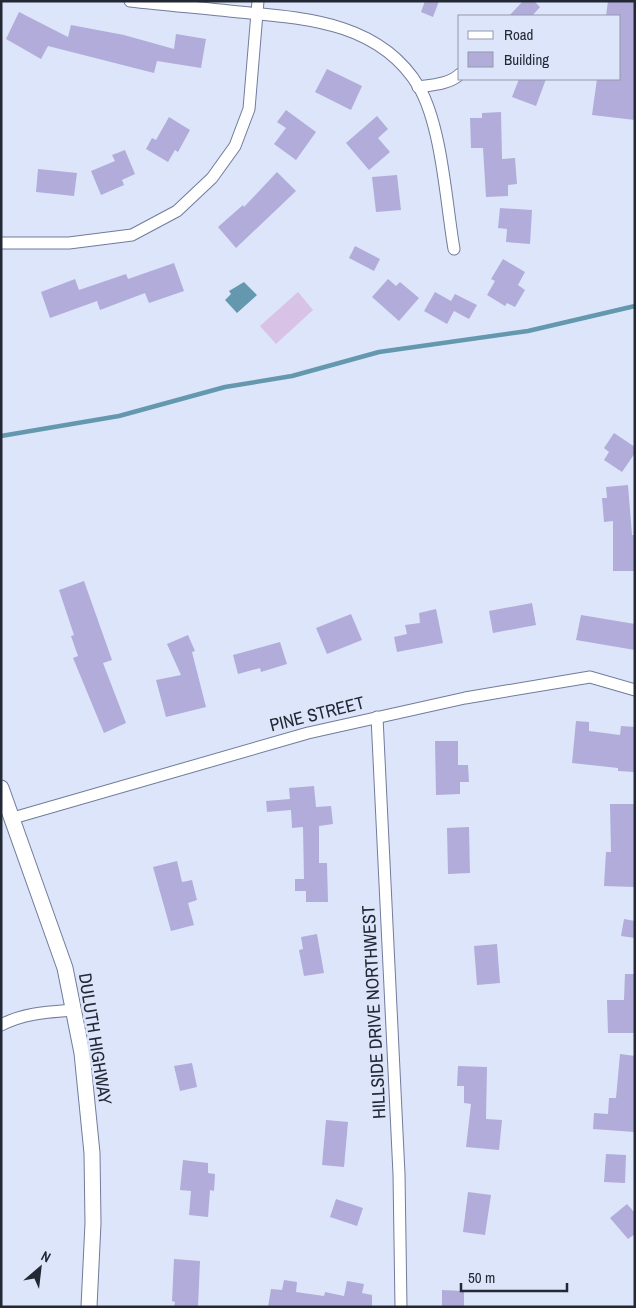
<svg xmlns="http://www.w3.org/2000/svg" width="636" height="1308" font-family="'Archivo Narrow',sans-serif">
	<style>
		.green { fill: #d8c3e7 }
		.water { fill: #6498ae }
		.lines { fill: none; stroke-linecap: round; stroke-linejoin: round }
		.stream { stroke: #6498ae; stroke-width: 4.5 }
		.building { fill: #b1acd9 }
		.street-casing { stroke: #717c9b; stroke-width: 13 }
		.secondary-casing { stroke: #717c9b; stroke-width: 17 }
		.street { stroke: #fff; stroke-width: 11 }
		.secondary { stroke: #fff; stroke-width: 15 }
		.labels { text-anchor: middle; stroke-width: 5; stroke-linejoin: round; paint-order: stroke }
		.street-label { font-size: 18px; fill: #232835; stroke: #dde5fa }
	</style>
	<rect width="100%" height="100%" fill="#dde5fa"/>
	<!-- green -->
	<path class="green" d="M298,292L313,310L276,344L260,326Z"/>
	<!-- water -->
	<path class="water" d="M244,282L257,295L237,313L225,300L231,294L229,291Z"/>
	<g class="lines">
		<!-- stream -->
		<path class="stream" d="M1,436L119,416L225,387L292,376L379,352L528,331L635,306"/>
	</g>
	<!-- building -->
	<g class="building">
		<path d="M425,1H439L433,17L421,12Z"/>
		<path d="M523,1H534L540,7L532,16H509Z"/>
		<path d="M608,1H635V120L592,115L597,79H620V16H606Z"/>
		<path d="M19,12L68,37L71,25L124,35L174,49L176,34L206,39L201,68L157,61L154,73L48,46L41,59L6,39Z"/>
		<path d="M327,69L362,86L351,110L315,92Z"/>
		<path d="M519,79H546L536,106L512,97Z"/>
		<path d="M286,110L316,132L296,160L274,144L286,128L277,122Z"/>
		<path d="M501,112L502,159L515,158L517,184L508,185V196L486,197L483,148H471L470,118H482V113Z"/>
		<path d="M377,116L388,129L378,138L390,152L369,170L346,143Z"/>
		<path d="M169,117L190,130L178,152L175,150L168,162L146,149L152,138L156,140Z"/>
		<path d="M125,150L135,174L122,180L124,185L101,195L91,171L115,161L112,155Z"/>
		<path d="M38,169L77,173L74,196L36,192Z"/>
		<path d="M277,172L296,191L236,248L218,227L243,205L244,207Z"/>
		<path d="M397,175L401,210L376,212L372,177Z"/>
		<path d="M500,208L532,210L530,244L506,242L507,229L498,228Z"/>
		<path d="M355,246L380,259L374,271L349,258Z"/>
		<path d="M503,259L525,272L518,285L525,290L515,307L507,303L505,306L487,295L495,281L491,279Z"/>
		<path d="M174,263L184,291L149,303L145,293L100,310L97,301L50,318L41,292L75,279L79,290L126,274L128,279Z"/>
		<path d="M388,279L396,286L400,282L419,298L399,321L372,297Z"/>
		<path d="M435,292L451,301L455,294L477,305L469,319L454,311L447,324L424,311Z"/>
		<path d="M614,433L635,447V453L622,472L604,460L609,452L604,448Z"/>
		<path d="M628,485L632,535H635V571H613V521L604,522L602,498H607L606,487Z"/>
		<path d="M84,581L112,660L103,663L126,723L104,733L73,658L78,656L71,636L74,635L59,590Z"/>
		<path d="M532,603L536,625L493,633L489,611Z"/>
		<path d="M436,609L443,643L397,652L394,637L407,634L405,625L420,623L419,613Z"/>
		<path d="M351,614L362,640L327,654L316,628Z"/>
		<path d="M581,615L635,624V650L576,640Z"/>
		<path d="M188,635L195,651L192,652L206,707L166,717L156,680L181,675L167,644Z"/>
		<path d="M280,642L287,664L261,672L260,668L238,674L233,655Z"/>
		<path d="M576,721L589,722V731L620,735L621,726L635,727V772L618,771V768L572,763Z"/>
		<path d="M435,741H458V765H468L469,782H460V794L436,795Z"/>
		<path d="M314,786L316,807L331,806L333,824L319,826V863H327L328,902H306V891H295V879H304L303,827L292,828L291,810L267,812L266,801L290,799L289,788Z"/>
		<path d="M610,804H635V887L604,886L606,852H611Z"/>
		<path d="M469,827L470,873L448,874L447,828Z"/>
		<path d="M177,861L182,882L192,880L197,900L188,903L194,925L171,931L153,867Z"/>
		<path d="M624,919L635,921V938L621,936Z"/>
		<path d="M317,934L324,973L304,976L299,950L303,949L301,937Z"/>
		<path d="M497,944L500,983L477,985L474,946Z"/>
		<path d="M625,974H634L635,1033H608L607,1000H624Z"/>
		<path d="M620,1054L635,1056V1132L593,1129L594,1113L608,1114L609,1098H616Z"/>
		<path d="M192,1063L197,1087L180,1091L174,1066Z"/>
		<path d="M458,1066L487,1067L486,1119L502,1120L499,1150L466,1147L471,1104L464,1103V1086H457Z"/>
		<path d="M326,1120L348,1122L344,1167L322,1165Z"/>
		<path d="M606,1154L626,1155L625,1183L604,1182Z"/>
		<path d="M183,1160L208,1163V1173L215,1174L214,1191L210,1190L208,1217L189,1215L191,1191L180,1190Z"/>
		<path d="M468,1192L491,1195L485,1235L463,1232Z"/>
		<path d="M336,1199L363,1208L357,1226L330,1217Z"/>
		<path d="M627,1204L635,1213V1234L628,1239L610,1218Z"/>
		<path d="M174,1259L200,1261L198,1307H174L175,1302L172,1301Z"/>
		<path d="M284,1280L297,1282L296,1292L324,1296L325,1292L344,1296L347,1281L364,1284L362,1293L372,1295V1307H268L271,1289L282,1290Z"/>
		<path d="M442,1290L464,1291V1307H442Z"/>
	</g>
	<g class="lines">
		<defs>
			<g id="street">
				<path d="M130,1C166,5 202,8 239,12C305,18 380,22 419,87C442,127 446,203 454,249"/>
				<path d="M418,87C432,85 450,84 460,74"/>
				<path d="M1,243H69L132,235L177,211L212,178L235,146L249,109L258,1"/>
				<path d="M377,717L399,1174L401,1307"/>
				<path d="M13,818L308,733L465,698L590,677L635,690"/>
				<path d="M1,1025C24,1013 48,1012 73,1010"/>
			</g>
			<path id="secondary" d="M1,788L65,968L82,1053L92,1153L93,1223L89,1307"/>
		</defs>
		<!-- street casing -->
		<use href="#street" class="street-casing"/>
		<!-- secondary casing -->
		<use href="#secondary" class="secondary-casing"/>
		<!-- street -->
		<use href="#street" class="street"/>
		<!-- secondary -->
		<use href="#secondary" class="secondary"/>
	</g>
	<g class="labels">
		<!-- street labels -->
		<g class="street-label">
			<text transform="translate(317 714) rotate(-14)" y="6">PINE STREET</text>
			<text transform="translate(374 1012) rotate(-93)" y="6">HILLSIDE DRIVE NORTHWEST</text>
			<text transform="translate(95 1039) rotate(81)" y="6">DULUTH HIGHWAY</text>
		</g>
	</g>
	<!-- border -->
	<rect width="636" height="1308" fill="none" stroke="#232835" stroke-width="5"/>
	<!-- legend -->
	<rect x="458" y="15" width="162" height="65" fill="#dde5fa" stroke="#9399ab"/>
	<rect x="468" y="31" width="25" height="8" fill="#ffffff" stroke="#9399ab"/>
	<text x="504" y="40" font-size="15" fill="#232835">Road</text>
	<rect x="468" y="52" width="25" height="15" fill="#b1acd9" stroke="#9399ab"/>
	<text x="504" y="65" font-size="15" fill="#232835">Building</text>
	<!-- north arrow -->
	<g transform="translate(40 1268) rotate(28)" stroke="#dde5fa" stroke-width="4" paint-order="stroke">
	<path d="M0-4L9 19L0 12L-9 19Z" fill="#232835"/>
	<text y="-8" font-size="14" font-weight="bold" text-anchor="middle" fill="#232835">N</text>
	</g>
	<!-- scale -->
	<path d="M461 1283v8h106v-8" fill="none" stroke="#232835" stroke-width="2.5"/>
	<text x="468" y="1283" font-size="15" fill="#232835" stroke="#dde5fa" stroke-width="4" paint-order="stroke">50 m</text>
</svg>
